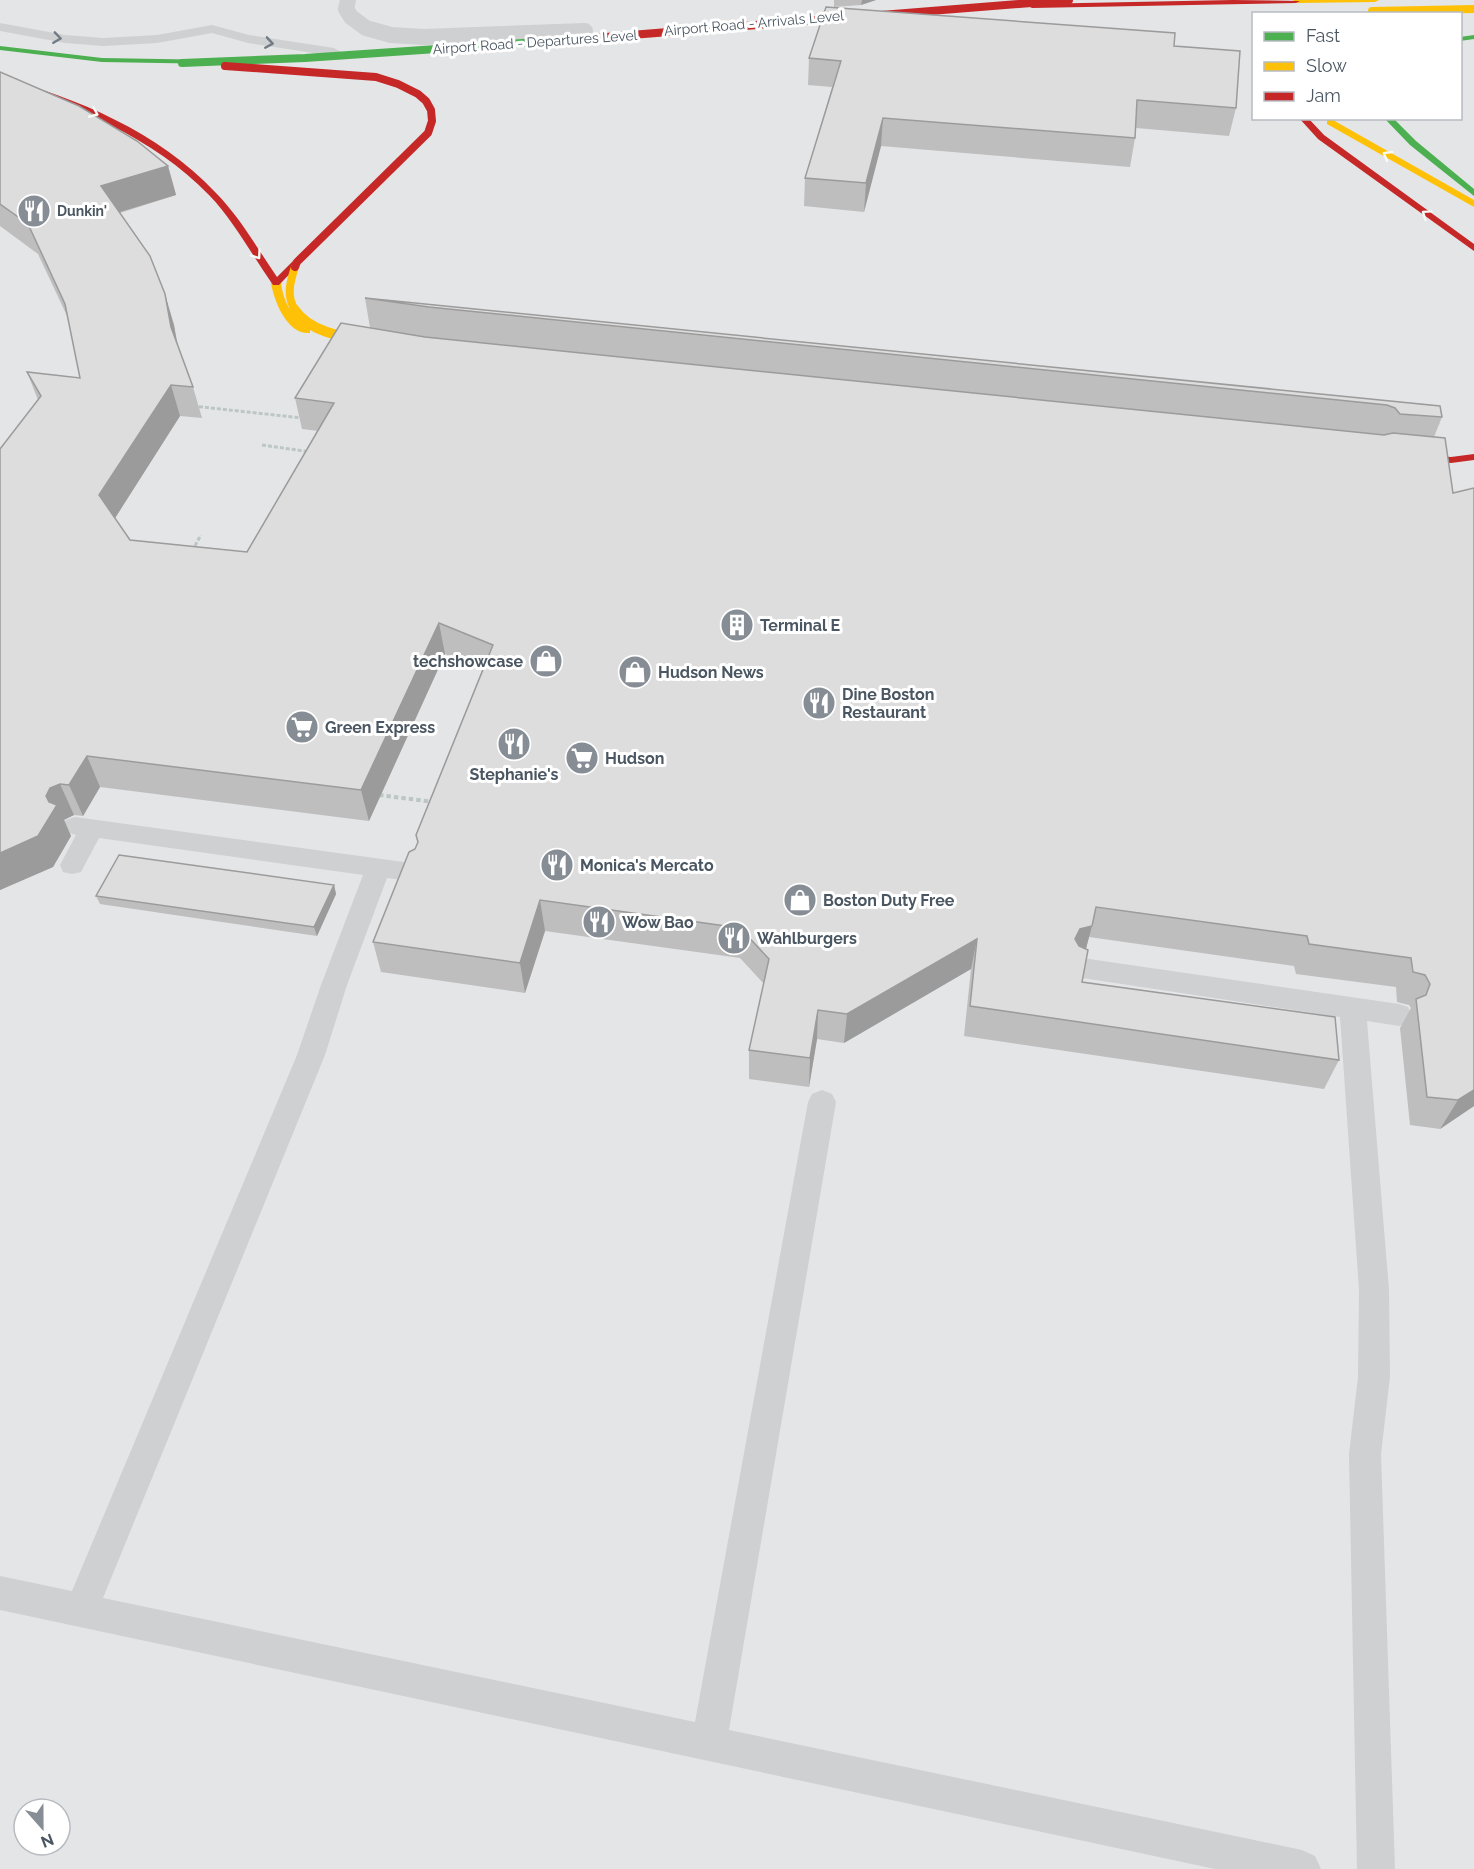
<svg xmlns="http://www.w3.org/2000/svg" width="1474" height="1869" font-family="Raleway,sans-serif">
	<style>
		.airport { fill: #e4e5e7; fill-rule: evenodd }
		.lines { fill: none; stroke-linecap: round; stroke-linejoin: round }
		.path-far1 { stroke: #bcc7c4; stroke-width: 3; stroke-dasharray: 4 2; stroke-linecap: butt }
		.path { stroke: #bcc7c4; stroke-width: 4; stroke-dasharray: 4.5 3; stroke-linecap: butt }
		.lane { fill: #ced0d2; fill-rule: evenodd }
		.fast { fill: #4caf50; fill-rule: evenodd }
		.slow { fill: #ffc107; fill-rule: evenodd }
		.jam { fill: #c62828; fill-rule: evenodd }
		.lane-bridge { stroke: #ced0d2; stroke-width: 16 }
		.fast-bridge { stroke: #4caf50; stroke-width: 8 }
		.slow-bridge-far1 { stroke: #ffc107; stroke-width: 8 }
		.slow-bridge { stroke: #ffc107; stroke-width: 10 }
		.jam-bridge { stroke: #c62828; stroke-width: 8 }
		.wall { fill: #bebebf }
		.shaded-wall { fill: #9b9b9b }
		.building { fill: #ddddde; stroke: #9b9b9b; stroke-width: 1.5 }
		.oneway { stroke: #727b83 }
		.oneway2 { stroke: #f6fbf6 }
		.labels { text-anchor: middle; stroke-width: 6; stroke-linejoin: round; paint-order: stroke }
		.far-street-label { font-size: 14px; fill: #4a5661; stroke: #fff }
		.far-poi-label { font-size: 14px; font-weight: bold; fill: #4a5661; stroke: #fff; text-anchor: start }
		.poi-label { font-size: 16px; font-weight: bold; fill: #4a5661; stroke: #fff; text-anchor: start }
	</style>
	<rect width="100%" height="100%" fill="#f4f4f4"/>
	<!-- airport -->
	<path class="airport" d="M0,0H1474V1869H0ZM1254,14H1460V118H1254ZM24,1809H60V1845H24Z"/>
	<g class="lines">
		<!-- path-far1 -->
		<g class="path-far1">
			<path d="M193,406L302,418"/>
			<path d="M262,445L311,452"/>
			<path d="M192,551L201,535"/>
		</g>
		<!-- path -->
		<path class="path" d="M379,795L434,802"/>
		<!-- lane -->
		<g class="lane">
			<path d="M0,23L65,35L103,38L157,35L212,25L249,35L334,48L341,52L334,56L248,43L212,33L157,43L103,46L65,43L0,31Z"/>
			<path d="M75,817L411,863L420,865L423,872L420,879L411,881L387,878L347,985L325,1055L103,1598L695,1722L808,1102L812,1094L822,1090L832,1094L836,1102L729,1730L1302,1850L1315,1856L1321,1869H1215L0,1610V1576L72,1591L297,1055L321,985L363,875L99,838L81,872L72,874L63,872L60,865L76,835L66,832L63,826L66,820Z"/>
			<path d="M1082,958L1399,1004L1408,1007L1412,1015L1408,1023L1399,1026L1367,1021L1389,1290L1390,1377L1381,1454L1395,1869H1357L1349,1454L1358,1377L1359,1290L1340,1017L1082,978L1073,975L1069,968L1073,961Z"/>
		</g>
		<!-- fast -->
		<g class="fast">
			<path d="M1474,35V39L1460,41V37Z"/>
			<path d="M0,46L102,58L218,60L222,62L218,64L102,62L0,50Z"/>
			<path d="M1384,118H1393L1416,141L1474,189V196L1410,145Z"/>
		</g>
		<!-- slow -->
		<g class="slow">
			<path d="M1293,0H1379L1375,2L1296,3Z"/>
			<path d="M1327,120H1333L1474,200V207L1327,124Z"/>
			<path d="M276,280L281,283C284,304 292,317 310,329V333C287,335 274,301 271,283Z"/>
		</g>
		<!-- jam -->
		<g class="jam">
			<path d="M1233,0L1300,1L1296,3L1032,8L1028,6L1032,4Z"/>
			<path d="M0,77C77,98 159,132 215,192C240,217 257,248 277,277L299,255L306,257L279,285H273C252,255 234,221 209,195C152,136 76,107 0,82Z"/>
			<path d="M1299,118H1308L1324,135L1474,244V251L1318,139Z"/>
			<path d="M1403,454L1451,457L1474,454V460L1451,463L1399,459V455Z"/>
		</g>
		<!-- lane-bridge -->
		<path class="lane-bridge" d="M348,0L346,9L351,17L366,28L391,35L424,37L585,31"/>
		<!-- fast-bridge -->
		<path class="fast-bridge" d="M182,63L305,58L581,39"/>
		<!-- slow-bridge-far1 -->
		<g class="slow-bridge-far1">
			<path d="M1372,11L1474,9"/>
			<path d="M295,310C286,296 290,282 295,267"/>
		</g>
		<!-- slow-bridge -->
		<path class="slow-bridge" d="M294,309C310,334 350,338 377,343"/>
		<!-- jam-bridge -->
		<g class="jam-bridge">
			<path d="M581,39L1069,0"/>
			<path d="M225,66L376,77L398,84L418,94L426,101L431,110L432,121L428,133L297,262L295,267"/>
		</g>
	</g>
	<!-- wall -->
	<g class="wall">
		<path d="M834,0H876L861,5L834,7Z"/>
		<path d="M1174,46L1236,108L1229,136L1136,128L1135,138L1130,167L881,146L864,212L804,206L805,178L832,87L808,85L809,58Z"/>
		<path d="M0,72L168,166L176,195L120,213L174,325L177,345L193,387L202,418L180,416L115,518L130,540L247,552L318,431L302,429L295,398L370,328L365,298L1440,406L1442,417L1434,437L1453,493L1474,488V1106L1440,1129L1410,1125L1400,1028L1411,1008L1409,1005L1397,1002L1396,987L1296,974L1294,966L1089,937L1086,949L1082,982L1339,1060L1324,1089L964,1036L971,969L844,1043L817,1039L809,1087L749,1079V1050L764,984L740,958L545,931L525,993L381,972L373,942L418,843L416,835L482,670L445,654L369,821L100,787L83,816L74,815L64,819L71,836L53,867L0,890V449L38,400L27,372L80,378L68,318L38,254L0,226Z"/>
		<path d="M334,885L336,894L317,936L100,904L96,896Z"/>
	</g>
	<!-- shaded-wall -->
	<g class="shaded-wall">
		<path d="M862,0H876L861,5Z"/>
		<path d="M883,118L881,146L864,212L866,183Z"/>
		<path d="M168,166L176,195L110,215L101,186Z"/>
		<path d="M165,294L174,325L180,358L171,327Z"/>
		<path d="M171,385L180,416L110,526L99,495Z"/>
		<path d="M439,623L445,654L369,821L361,790Z"/>
		<path d="M87,756L100,787L83,816L69,785Z"/>
		<path d="M60,784L74,815L64,820L71,836L53,867L0,890V853L46,796L50,788Z"/>
		<path d="M334,885L336,894L317,936L314,927Z"/>
		<path d="M540,900L545,931L525,993L520,963Z"/>
		<path d="M1092,926L1084,956L1075,939L1080,929Z"/>
		<path d="M977,939L971,969L844,1043L847,1014Z"/>
		<path d="M818,1010L817,1039L809,1087L810,1058Z"/>
		<path d="M1474,1090V1106L1440,1129L1458,1100Z"/>
	</g>
	<!-- building -->
	<g class="building">
		<path d="M826,7L1175,33L1174,46L1240,51L1236,108L1137,100L1135,138L883,118L866,183L805,178L841,61L809,58Z"/>
		<path d="M0,72L79,106L137,141L168,166L101,186L150,256L165,294L171,327L193,387L171,385L99,495L130,540L247,552L334,403L295,398L341,323L425,337L1384,435L1393,433L1445,438L1453,493L1474,488V1090L1458,1100L1427,1097L1416,999L1426,995L1430,984L1425,975L1413,972L1411,958L1309,944L1307,936L1096,907L1092,926L1080,929L1075,939L1079,946L1088,950L1082,982L1335,1017L1339,1060L970,1006L977,939L847,1014L818,1010L810,1058L749,1050L769,959L740,928L540,900L520,963L373,942L409,852L415,849L418,842L416,835L493,645L439,623L361,790L87,756L69,785L60,784L50,788L46,796L49,802L57,805L38,836L0,853V449L41,396L27,372L80,378L65,304L28,224L0,204Z"/>
		<path d="M365,298L1440,406L1442,417L1400,414L1395,408L1387,405L429,307Z"/>
		<path d="M119,855L334,885L314,927L96,896Z"/>
	</g>
	<!-- one-way arrows -->
	<defs><path id="oneway-chevron" d="M-2-3.5L2.5 0L-2 3.5" fill="none" stroke-width="1.6" stroke-linecap="round" stroke-linejoin="round" transform="scale(1.5)"/></defs>
	<g class="oneway">
		<use href="#oneway-chevron" transform="translate(57 38) rotate(8)"/>
		<use href="#oneway-chevron" transform="translate(269 43) rotate(9)"/>
	</g>
	<g class="oneway2">
		<use href="#oneway-chevron" transform="translate(94 113) rotate(23)"/>
		<use href="#oneway-chevron" transform="translate(1387 155) rotate(-150)"/>
		<use href="#oneway-chevron" transform="translate(1426 214) rotate(-145)"/>
		<use href="#oneway-chevron" transform="translate(257 255) rotate(55)"/>
	</g>
	<!-- icons -->
	<defs>
		<symbol id="restaurant-disc" viewBox="-11 -11 22 22"><circle r="9.5" fill="#868d94" stroke="#fff"/><path d="M-5-6h1v4h1v-4h1v4h1v-4h1v5L-1.5 .5V6h-2V.5L-5-1ZM5-6V6H3V1.5H1.5Q1.5-4 5-6Z" fill="#fff"/></symbol>
		<symbol id="building-disc" viewBox="-11 -11 22 22"><circle r="9.5" fill="#868d94" stroke="#fff"/><path d="M-4-6H4V6H1V3H-1V6H-4ZM-2.5-4.3h1.7v1.8h-1.7ZM.8-4.3h1.7v1.8H.8ZM-2.5-1h1.7V.8h-1.7ZM.8-1h1.7V.8H.8Z" fill="#fff"/></symbol>
		<symbol id="shop-disc" viewBox="-11 -11 22 22"><circle r="9.5" fill="#868d94" stroke="#fff"/><path d="M-5-2.5h2.3a2.7 3.5 0 0 1 5.4 0H5L5.5 6h-11ZM-1.5-2.5h3a1.5 2.3 0 0 0-3 0Z" fill="#fff"/></symbol>
		<symbol id="supermarket-disc" viewBox="-11 -11 22 22"><circle r="9.5" fill="#868d94" stroke="#fff"/><path d="M-6-5.5h2.5l.6 2H6L4.5 2H-2.5L-4.4-4H-6ZM-1.5 3.2a1.3 1.3 0 1 0 .1 0ZM3 3.2a1.3 1.3 0 1 0 .1 0Z" fill="#fff"/></symbol>
	</defs>
	<g fill-rule="evenodd">
		<use href="#restaurant-disc" x="15" y="192" width="38" height="38"/>
		<use href="#building-disc" x="718" y="606" width="38" height="38"/>
		<use href="#shop-disc" x="527" y="642" width="38" height="38"/>
		<use href="#shop-disc" x="616" y="653" width="38" height="38"/>
		<use href="#restaurant-disc" x="800" y="684" width="38" height="38"/>
		<use href="#supermarket-disc" x="283" y="708" width="38" height="38"/>
		<use href="#restaurant-disc" x="495" y="725" width="38" height="38"/>
		<use href="#supermarket-disc" x="563" y="739" width="38" height="38"/>
		<use href="#restaurant-disc" x="538" y="846" width="38" height="38"/>
		<use href="#shop-disc" x="781" y="881" width="38" height="38"/>
		<use href="#restaurant-disc" x="580" y="903" width="38" height="38"/>
		<use href="#restaurant-disc" x="715" y="919" width="38" height="38"/>
	</g>
	<g class="labels">
		<!-- far-street labels -->
		<g class="far-street-label">
			<text transform="translate(754 23) rotate(-5)" y="5">Airport Road - Arrivals Level</text>
			<text transform="translate(535 42) rotate(-4)" y="5">Airport Road - Departures Level</text>
		</g>
		<!-- far-poi labels -->
		<g class="far-poi-label">
			<text x="57" y="216">Dunkin'</text>
		</g>
		<!-- poi labels -->
		<g class="poi-label">
			<text x="760" y="631">Terminal E</text>
			<text x="523" y="667" text-anchor="end">techshowcase</text>
			<text x="658" y="678">Hudson News</text>
			<text x="842" y="700">Dine Boston<tspan x="842" dy="18">Restaurant</tspan></text>
			<text x="325" y="733">Green Express</text>
			<text x="605" y="764">Hudson</text>
			<text x="514" y="780" text-anchor="middle">Stephanie's</text>
			<text x="580" y="871">Monica's Mercato</text>
			<text x="823" y="906">Boston Duty Free</text>
			<text x="622" y="928">Wow Bao</text>
			<text x="757" y="944">Wahlburgers</text>
		</g>
	</g>
	<!-- legend -->
	<rect x="1252" y="12" width="210" height="108" fill="#ffffff" stroke="#b7bbc0" stroke-width="1.5"/>
	<rect x="1264" y="32" width="30" height="9" fill="#4caf50" stroke="#b7bbc0" stroke-width="1.5"/>
	<text x="1306" y="42" font-size="18" fill="#4a5661">Fast</text>
	<rect x="1264" y="62" width="30" height="9" fill="#ffc107" stroke="#b7bbc0" stroke-width="1.5"/>
	<text x="1306" y="72" font-size="18" fill="#4a5661">Slow</text>
	<rect x="1264" y="92" width="30" height="9" fill="#c62828" stroke="#b7bbc0" stroke-width="1.5"/>
	<text x="1306" y="102" font-size="18" fill="#4a5661">Jam</text>
	<!-- north arrow -->
	<g transform="translate(42 1827) rotate(159)"><circle r="28" fill="#ffffff" stroke="#b7bbc0" stroke-width="1.5"/>
	<path d="M0-4.5L10 22L0 15L-10 22Z" fill="#868d94"/>
	<text y="-9" font-size="16" font-weight="bold" text-anchor="middle" fill="#4a5661">N</text>
	</g>
</svg>
